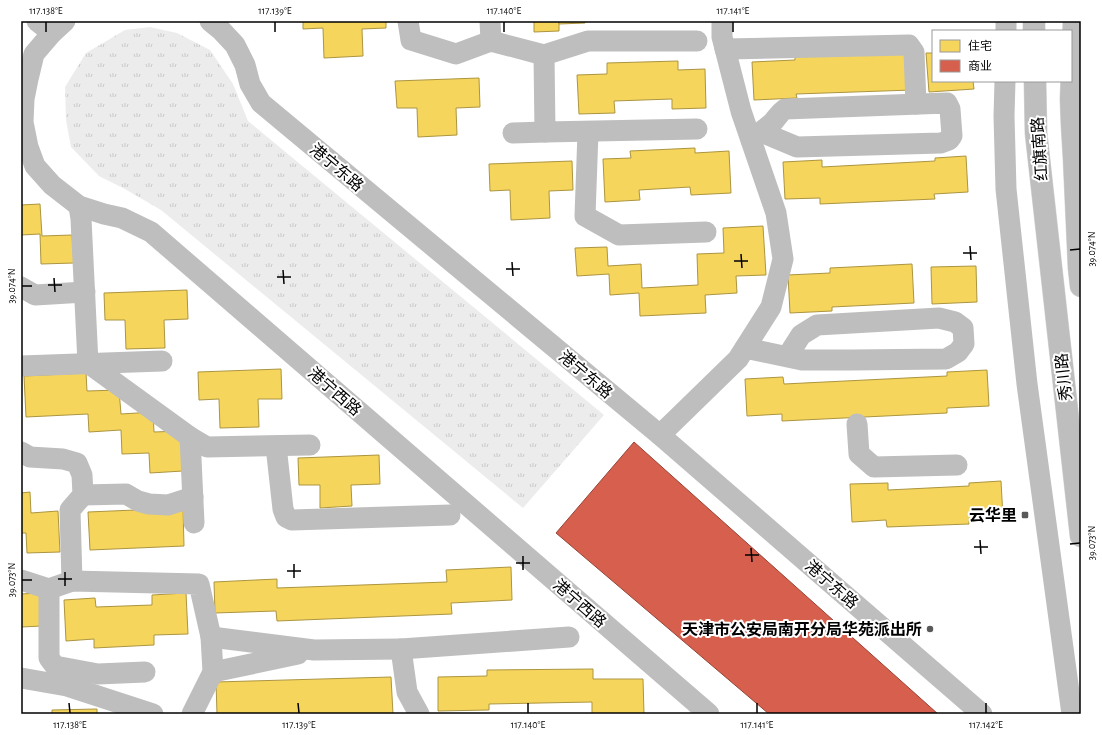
<svg xmlns="http://www.w3.org/2000/svg" width="1102" height="735" font-family="'Alegreya Sans','Noto Sans SC',sans-serif">
	<style>
		.grass { fill: url(#grass-tufts) }
		.homes { fill: #f6d55c; stroke: #ac9540 }
		.shops { fill: #d6604d; stroke: #964336 }
		.lines { fill: none; stroke-linecap: round; stroke-linejoin: round }
		.major-casing { stroke: #dbdbdb; stroke-width: 23 }
		.minor { stroke: #bebebe; stroke-width: 21 }
		.major { stroke: #bebebe; stroke-width: 22 }
		.ticks { fill: none; stroke: #000; stroke-width: 1.5 }
		.poi-dot { fill: #595959; stroke: #fff; stroke-width: 1.5 }
		.labels { text-anchor: middle; stroke-width: 4; stroke-linejoin: round; paint-order: stroke }
		.street-label { font-size: 16px; fill: #000; stroke: #fff }
		.poi-label { font-size: 16px; font-weight: bold; fill: #000; stroke: #fff; text-anchor: end }
		.neatline { fill: none; stroke: #000; stroke-width: 1.5 }
		.ticks-label { font-size: 10px; text-anchor: middle; fill: #000 }
	</style>
	<defs>
		<pattern id="grass-tufts" width="24" height="20" patternUnits="userSpaceOnUse"><rect width="24" height="20" fill="#ececec"/><path d="M3 7l-1-3M5 7V3M7 7l1-3M15 17l-1-3M17 17v-4M19 17l1-3" fill="none" stroke="#c9c9c9"/></pattern>
	</defs>
	<rect width="100%" height="100%" fill="#fff"/>
	<!-- grass -->
	<path class="grass" d="M150,27L177,33L210,50L233,84L248,121L604,415L523,508L161,210L125,189L99,176L71,147L66,120L65,87L86,53L125,30Z"/>
	<!-- homes -->
	<g class="homes">
		<path d="M303,21H386V28L362,29L363,56L324,58L323,28L303,29Z"/>
		<path d="M534,21H559V31L534,32Z"/>
		<path d="M559,21H585V23L559,24Z"/>
		<path d="M911,51L912,90L796,94L797,98L754,100L752,62L795,60V55Z"/>
		<path d="M926,53H933V81H973L974,89L929,92Z"/>
		<path d="M678,61V70L705,69L706,108L672,109V99L614,101L615,113L579,114L577,75L607,74V63Z"/>
		<path d="M479,78L480,107L456,108L457,135L418,137L417,108H397L395,81Z"/>
		<path d="M695,148V153L729,151L731,193L691,195L690,187L639,190L640,200L605,202L603,159L631,158L630,151Z"/>
		<path d="M966,156L968,192L934,194L935,199L820,204V198L785,199L783,162L822,160V167L935,161V158Z"/>
		<path d="M572,161L573,190L549,191L550,218L511,220L510,190L490,191L489,164Z"/>
		<path d="M40,204L42,236L72,235L74,263L41,264L40,234L21,235V205Z"/>
		<path d="M763,226L766,275L736,276L737,293L705,295L706,313L640,316L639,293L610,295L609,274L577,276L575,248L607,247L608,266L641,264L642,288L698,285L697,254L724,253L723,228Z"/>
		<path d="M912,264L914,303L832,307V311L790,313L788,275L830,273V268Z"/>
		<path d="M976,266L977,302L932,304L931,267Z"/>
		<path d="M187,290L188,319L164,320L165,348L126,349L125,320H105L104,293Z"/>
		<path d="M281,369L282,399H258L259,427L220,428L219,399L199,400L198,372Z"/>
		<path d="M987,370L989,406L947,408V413L782,421V414L747,416L745,379L783,377L784,384L947,376V372Z"/>
		<path d="M86,373L87,391L119,390L121,414L153,412L154,432L181,431L183,471L150,473L149,453L122,454L121,430L89,432L88,414L26,417L24,376Z"/>
		<path d="M379,455L380,484L351,485L352,506L320,508V485H299L298,458Z"/>
		<path d="M1001,481L1003,517L969,518V524L887,527L886,520L852,522L850,484L888,483V490L969,486V483Z"/>
		<path d="M30,492L31,513L58,511L60,552L27,553L26,533H21V493Z"/>
		<path d="M183,508L184,546L90,550L88,512Z"/>
		<path d="M511,567L512,600L451,603L452,614L277,621L276,611L215,613L214,582L277,579V588L447,582L446,570Z"/>
		<path d="M40,593L42,626L21,627V594Z"/>
		<path d="M186,593L188,634L154,635V645L94,648V639L66,641L64,600L95,598L96,607L152,605V595Z"/>
		<path d="M593,669V679H643L644,714H592V702L489,704V710L438,711V677L487,676V670Z"/>
		<path d="M391,677L393,714H217L216,682Z"/>
		<path d="M97,709V714H52V710Z"/>
	</g>
	<!-- shops -->
	<path class="shops" d="M634,442L938,714H769L556,533Z"/>
	<g class="lines">
		<defs>
			<g id="major">
				<path d="M1074,21L1071,99L1072,125L1074,158L1079,268L1081,286"/>
				<path d="M1034,31V21"/>
				<path d="M1035,81L1036,133L1081,536"/>
			</g>
		</defs>
		<!-- major casing -->
		<use href="#major" class="major-casing"/>
		<!-- minor -->
		<g class="minor">
			<path d="M37,21L52,33"/>
			<path d="M65,21L52,33L34,54L28,79L24,99L23,122L28,147L35,166L52,185L79,206L104,214L122,218L151,232L709,714"/>
			<path d="M210,21L221,30L235,45L245,65L250,84L261,103L660,435L982,714"/>
			<path d="M408,21L411,40L456,54L491,41L544,55L588,41H697"/>
			<path d="M490,21L491,41"/>
			<path d="M1006,31V21"/>
			<path d="M725,49L909,45L914,52L916,104"/>
			<path d="M544,55L545,132L697,129"/>
			<path d="M1005,81L1004,116L1006,189L1027,384L1072,714"/>
			<path d="M588,132L585,216L619,235L706,232"/>
			<path d="M513,133L545,132"/>
			<path d="M751,140C758,134 765,129 772,123C777,118 778,114 785,109L947,103L950,109L952,136L949,140L941,143L797,147L761,132"/>
			<path d="M79,206L81,219L88,363L190,437L207,447L310,445"/>
			<path d="M21,287L35,295L85,292"/>
			<path d="M745,348L802,360H851L946,359L958,352L964,344L963,328L955,322L939,318L817,325L801,335L787,357"/>
			<path d="M21,366L162,361"/>
			<path d="M857,424L859,454L874,467L957,465"/>
			<path d="M660,435L738,359L771,307L783,259L776,213L741,111L722,37V21"/>
			<path d="M190,437L194,523"/>
			<path d="M276,446L283,509L286,517L292,520L450,515"/>
			<path d="M21,452L30,457L63,459L77,463L82,475L83,495L70,510L72,581"/>
			<path d="M83,495L126,494L138,501L149,504L168,505L193,497"/>
			<path d="M21,580L49,589L72,581L199,584L211,637L213,672L192,714"/>
			<path d="M49,589V658L55,666L98,674L145,672"/>
			<path d="M211,637L314,650L401,649"/>
			<path d="M213,672L298,654"/>
			<path d="M21,678L67,686L153,714"/>
			<path d="M419,714L407,692L401,649L569,637"/>
		</g>
		<!-- major -->
		<use href="#major" class="major"/>
	</g>
	<!-- ticks -->
	<path class="ticks" d="M46,22V32M275,22V32M504,22V32M733,22V32M970,246L971,260M1070,250L1080,249M963,253H977M741,254L742,268M734,261H748M512,262L513,276M506,269H520M283,270L284,284M277,277H291M54,278L55,292M48,285H62M22,286H32M980,540L981,554M1070,544L1080,543M974,547H988M751,548L752,562M745,555H759M523,556V570M516,563H530M294,564V578M287,571H301M65,572V586M58,579H72M22,580H32M69,703L70,713M298,703L299,713M528,703V713M757,703V713M986,703V713"/>
	<!-- markers -->
	<g class="poi-dot">
		<rect x="1021" y="511" width="8" height="8" rx="2"/>
		<circle cx="930" cy="629" r="4"/>
	</g>
	<g class="labels">
		<!-- street labels -->
		<g class="street-label">
			<text transform="translate(1039 149) rotate(-94)" y="6">红旗南路</text>
			<text transform="translate(337 167) rotate(40)" y="6">港宁东路</text>
			<text transform="translate(586 374) rotate(40)" y="6">港宁东路</text>
			<text transform="translate(1063 377) rotate(-96)" y="6">秀川路</text>
			<text transform="translate(335 391) rotate(41)" y="6">港宁西路</text>
			<text transform="translate(832 584) rotate(41)" y="6">港宁东路</text>
			<text transform="translate(580 603) rotate(41)" y="6">港宁西路</text>
		</g>
		<!-- poi labels -->
		<g class="poi-label">
			<text x="1017" y="521">云华里</text>
			<text x="922" y="635">天津市公安局南开分局华苑派出所</text>
		</g>
	</g>
	<!-- border -->
	<rect width="1102" height="735" fill="none" stroke="#ffffff" stroke-width="44"/>
	<!-- legend -->
	<rect x="932" y="30" width="140" height="52" fill="#ffffff" stroke="#999999"/>
	<rect x="940" y="40" width="20" height="12" fill="#f6d55c" stroke="#999999"/>
	<text x="968" y="50" font-size="12" fill="#000000">住宅</text>
	<rect x="940" y="60" width="20" height="12" fill="#d6604d" stroke="#999999"/>
	<text x="968" y="70" font-size="12" fill="#000000">商业</text>
	<rect x="22" y="22" width="1058" height="691" class="neatline"/>
	<g class="ticks-label">
		<text x="46" y="14">117.138°E</text>
		<text x="275" y="14">117.139°E</text>
		<text x="504" y="14">117.140°E</text>
		<text x="733" y="14">117.141°E</text>
		<text transform="translate(1091 249) rotate(-90)" y="4">39.074°N</text>
		<text transform="translate(11 286) rotate(-90)" y="4">39.074°N</text>
		<text transform="translate(1091 543) rotate(-90)" y="4">39.073°N</text>
		<text transform="translate(11 580) rotate(-90)" y="4">39.073°N</text>
		<text x="70" y="728">117.138°E</text>
		<text x="299" y="728">117.139°E</text>
		<text x="528" y="728">117.140°E</text>
		<text x="757" y="728">117.141°E</text>
		<text x="986" y="728">117.142°E</text>
	</g>
</svg>
